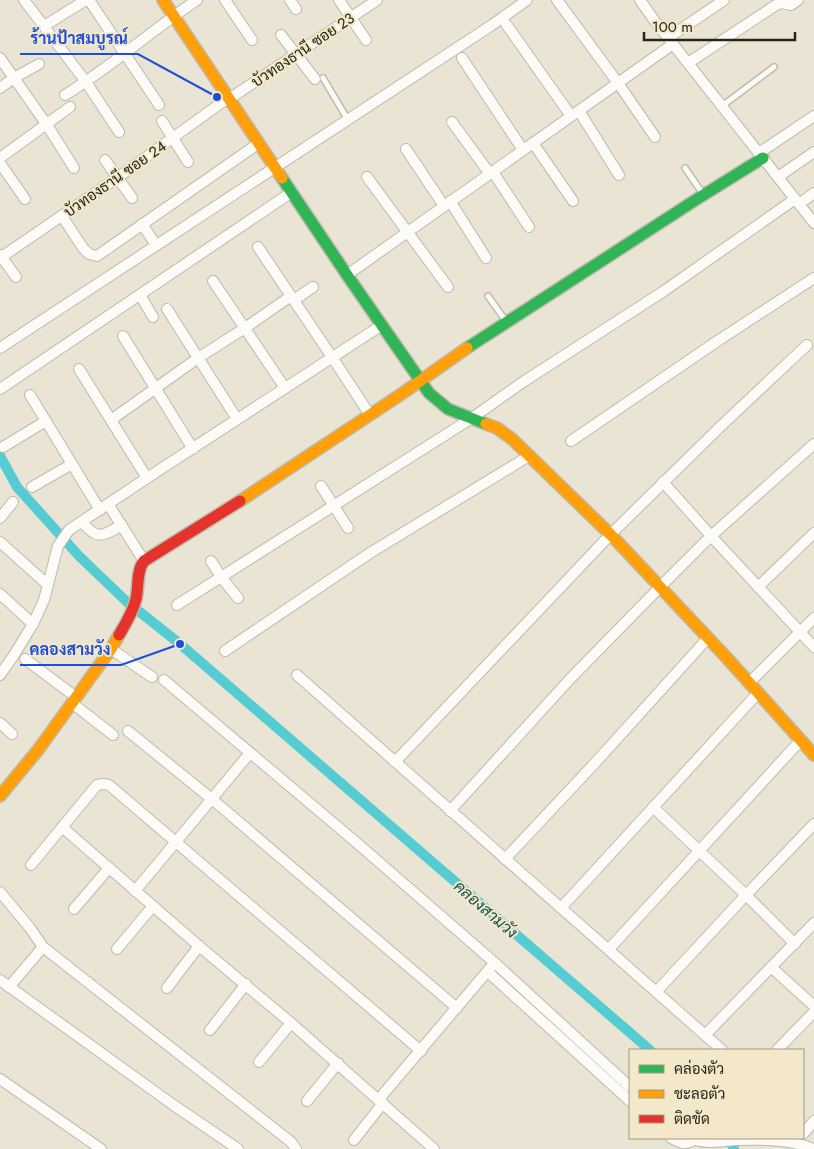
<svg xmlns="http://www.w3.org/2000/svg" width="814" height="1149" font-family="Jost,Sarabun,sans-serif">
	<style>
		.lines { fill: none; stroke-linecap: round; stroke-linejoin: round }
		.canal { stroke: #54ccd2; stroke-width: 10 }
		.lane-casing { stroke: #bebaac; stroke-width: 8 }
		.street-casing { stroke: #bebaac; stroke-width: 12 }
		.fast-casing { stroke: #bebaac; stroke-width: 14 }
		.slow-casing { stroke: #bebaac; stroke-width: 14 }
		.jam-casing { stroke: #bebaac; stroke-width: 14 }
		.lane { stroke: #fcfbf8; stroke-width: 5 }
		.street { stroke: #fcfbf8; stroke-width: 10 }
		.fast { stroke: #30b455; stroke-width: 11 }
		.slow { stroke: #ff9f0a; stroke-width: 11 }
		.jam { stroke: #e5322d; stroke-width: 11 }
		.labels { text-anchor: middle; stroke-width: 4; stroke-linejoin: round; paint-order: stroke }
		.street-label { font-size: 15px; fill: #282418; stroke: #f3e8c9 }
		.water-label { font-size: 16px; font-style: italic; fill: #105057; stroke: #f3e8c9 }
		.leader { fill: none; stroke: #1d4ed8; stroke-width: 2 }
		.callout-dot { fill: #1d4ed8; stroke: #f3e8c9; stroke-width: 2 }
		.callout-label { font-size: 16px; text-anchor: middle; font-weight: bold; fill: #1d4ed8; stroke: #f3e8c9; stroke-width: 4; stroke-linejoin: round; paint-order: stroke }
	</style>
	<rect width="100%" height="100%" fill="#e9e4d3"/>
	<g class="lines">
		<!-- canal -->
		<g class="canal">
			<path d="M0,456L17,487L79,556L126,601L180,644L650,1050"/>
			<path d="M728,1138L734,1149"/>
		</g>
		<defs>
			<g id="lane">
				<path d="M323,78L348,120"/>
				<path d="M722,106L774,67"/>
				<path d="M685,168L703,194"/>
				<path d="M488,296L505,320"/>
			</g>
			<g id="street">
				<path d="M24,0L86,82L119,132"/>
				<path d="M89,0L159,105"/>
				<path d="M225,0L252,40"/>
				<path d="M290,0L296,9"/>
				<path d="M339,0L366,40"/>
				<path d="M557,0L618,83L655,137"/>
				<path d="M640,0L654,20L814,223"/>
				<path d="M506,24L571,116"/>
				<path d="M44,26L86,0"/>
				<path d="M281,35L315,79"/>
				<path d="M668,38L724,0"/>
				<path d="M0,58L47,125L74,168"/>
				<path d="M462,58L523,150"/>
				<path d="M688,63L776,5L782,3L791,5L798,0"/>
				<path d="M0,88L14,78L39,64"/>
				<path d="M65,95C111,67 152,30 197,0"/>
				<path d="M229,99L377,0"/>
				<path d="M579,111L619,175"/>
				<path d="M162,121L188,162"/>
				<path d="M452,122L490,174"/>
				<path d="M533,143L573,201"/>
				<path d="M406,149L444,206"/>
				<path d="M759,153L814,116"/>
				<path d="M0,158L70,107"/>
				<path d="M105,160L132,198"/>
				<path d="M0,163L25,199"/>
				<path d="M493,172L529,227"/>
				<path d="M367,177L448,287"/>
				<path d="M778,177L814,152"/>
				<path d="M450,201L486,258"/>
				<path d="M799,204L814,193"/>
				<path d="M62,216L83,248L89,254L97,256L259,143"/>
				<path d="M142,224L156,245"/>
				<path d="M258,247L332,357L370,415"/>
				<path d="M0,255L16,277"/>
				<path d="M0,258L117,178L228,98"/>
				<path d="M347,275L673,44"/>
				<path d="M213,281L285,388"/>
				<path d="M140,295L153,317"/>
				<path d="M294,300L313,287"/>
				<path d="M167,309L237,419"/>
				<path d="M123,336L193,449"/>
				<path d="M0,348C164,240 329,133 492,25L527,0"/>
				<path d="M79,369L147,478"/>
				<path d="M0,389L292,192"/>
				<path d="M30,395L100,510"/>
				<path d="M111,420L198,358L245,328L291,296"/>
				<path d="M571,441L716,342L814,278"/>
				<path d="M3,447L46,421"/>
				<path d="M663,482L711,536L814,647"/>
				<path d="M321,486L348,528"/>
				<path d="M32,487L72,464"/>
				<path d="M108,504L144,561"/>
				<path d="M0,518L13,502"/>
				<path d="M82,522C98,541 102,536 122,525"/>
				<path d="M0,542L48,585"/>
				<path d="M211,561L221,577L238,598"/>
				<path d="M758,587L814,533"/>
				<path d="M0,594L33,624"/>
				<path d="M177,605L472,418L523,382L664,291L795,199"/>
				<path d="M111,649L152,677"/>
				<path d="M225,651L370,553L529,456"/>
				<path d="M25,659L76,697"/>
				<path d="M0,675L14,655L33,624L44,600L58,546L69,530L147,478L382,325"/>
				<path d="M297,675L722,1050"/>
				<path d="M164,680L357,843L495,963L630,1087"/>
				<path d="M749,683L814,618"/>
				<path d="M72,703L113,735"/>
				<path d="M0,723L12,734"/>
				<path d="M128,731L213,800L457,1008"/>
				<path d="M395,762L610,535L721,426L807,345"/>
				<path d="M653,807L746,895L795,944"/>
				<path d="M450,811L570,679L660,587L711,536L814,444"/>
				<path d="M62,827L199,946L291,1023L434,1149"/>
				<path d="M505,859L595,763L708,638"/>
				<path d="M31,865L97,785L103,784L109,785L421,1051"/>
				<path d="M135,891L250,753"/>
				<path d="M0,892L30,928L43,947L291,1142L296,1149"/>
				<path d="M561,908L758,693"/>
				<path d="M74,909L109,868"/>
				<path d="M117,949L153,906"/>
				<path d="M609,949L801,740"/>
				<path d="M771,967L814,1006"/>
				<path d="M488,972L630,1101"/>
				<path d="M0,980L172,1104L238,1149"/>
				<path d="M9,987L43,947"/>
				<path d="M167,988L199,946"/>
				<path d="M656,992L746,895L814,824"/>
				<path d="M210,1030L246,984"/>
				<path d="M705,1035L814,923"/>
				<path d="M777,1050L814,1012"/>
				<path d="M259,1062L291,1023"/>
				<path d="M0,1079L101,1149"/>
				<path d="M379,1099L491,967"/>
				<path d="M307,1101L338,1063"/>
				<path d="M803,1134L814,1121"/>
				<path d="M671,1138C682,1143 684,1146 695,1139"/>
				<path d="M691,1138C706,1145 722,1141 737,1140C761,1139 791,1139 813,1149"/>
				<path d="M354,1140L383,1103"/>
			</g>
			<g id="fast">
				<path d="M282,178L347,275L429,393L448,409L486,424"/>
				<path d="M467,348L697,199L763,158"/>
			</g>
			<g id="slow">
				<path d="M163,0L282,178"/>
				<path d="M486,424L497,428L512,439L613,537L726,657L814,755"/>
				<path d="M240,501L400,395L467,348"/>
				<path d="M0,796L38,750L111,649L119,635"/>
			</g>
			<path id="jam" d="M119,635C126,623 133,612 136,599C139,587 136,571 144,561L240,501"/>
		</defs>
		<!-- lane casing -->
		<use href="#lane" class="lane-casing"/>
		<!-- street casing -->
		<use href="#street" class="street-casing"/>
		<!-- fast casing -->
		<use href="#fast" class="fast-casing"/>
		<!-- slow casing -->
		<use href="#slow" class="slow-casing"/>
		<!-- jam casing -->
		<use href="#jam" class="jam-casing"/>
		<!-- lane -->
		<use href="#lane" class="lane"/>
		<!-- street -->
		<use href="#street" class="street"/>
		<!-- fast -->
		<use href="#fast" class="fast"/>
		<!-- slow -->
		<use href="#slow" class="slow"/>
		<!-- jam -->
		<use href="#jam" class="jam"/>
	</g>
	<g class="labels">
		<!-- street labels -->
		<g class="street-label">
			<text transform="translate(303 50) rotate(-34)" y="5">บัวทองธานี ซอย 23</text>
			<text transform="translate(115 179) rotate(-35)" y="5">บัวทองธานี ซอย 24</text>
		</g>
		<!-- water labels -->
		<g class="water-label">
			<text transform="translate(486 909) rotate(41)" y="6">คลองสามวัง</text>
		</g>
	</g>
	<!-- callouts -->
	<path class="leader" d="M217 97L138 54H20M180 644L121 665H20"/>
	<g class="callout-dot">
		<circle cx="217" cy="97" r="5"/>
		<circle cx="180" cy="644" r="5"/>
	</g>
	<g class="callout-label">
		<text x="79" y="44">ร้านป้าสมบูรณ์</text>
		<text x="70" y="655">คลองสามวัง</text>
	</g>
	<!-- legend -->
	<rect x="629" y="1049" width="175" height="90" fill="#f3e8c9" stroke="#a29a82"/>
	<rect x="639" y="1065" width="25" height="8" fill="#30b455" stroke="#a29a82"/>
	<text x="674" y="1074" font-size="15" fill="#282418">คล่องตัว</text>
	<rect x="639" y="1090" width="25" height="8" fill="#ff9f0a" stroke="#a29a82"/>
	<text x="674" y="1099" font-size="15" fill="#282418">ชะลอตัว</text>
	<rect x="639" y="1115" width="25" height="8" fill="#e5322d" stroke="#a29a82"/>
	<text x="674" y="1124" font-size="15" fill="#282418">ติดขัด</text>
	<!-- scale -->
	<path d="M644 32v8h151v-8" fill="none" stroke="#282418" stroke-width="2.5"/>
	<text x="652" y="32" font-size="15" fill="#282418" stroke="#f3e8c9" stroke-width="4" paint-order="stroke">100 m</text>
</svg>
